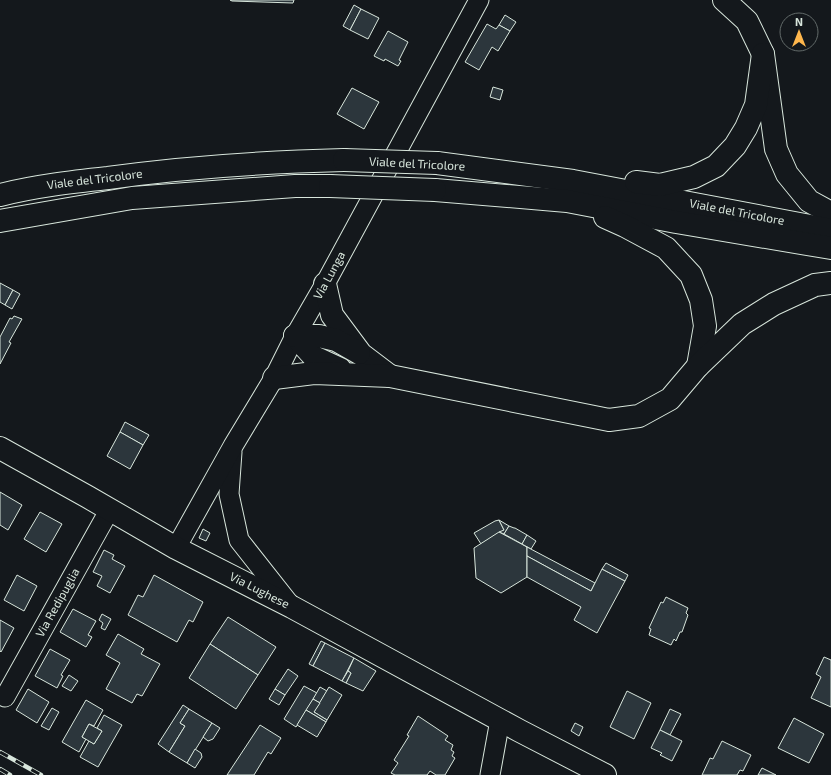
<svg xmlns="http://www.w3.org/2000/svg" width="831" height="775" font-family="'Exo 2',sans-serif">
	<style>
		.building { fill: #2c363c; stroke: #d8e6dc }
		.lines { fill: none; stroke-linecap: round; stroke-linejoin: round }
		.minor-casing { stroke: #d8e6dc; stroke-width: 21 }
		.major-casing { stroke: #d8e6dc; stroke-width: 24 }
		.highway-casing { stroke: #d8e6dc; stroke-width: 24 }
		.minor { stroke: #14181c; stroke-width: 19 }
		.major { stroke: #14181c; stroke-width: 22 }
		.highway { stroke: #14181c; stroke-width: 22 }
		.rail-casing { stroke: #d8e6dc; stroke-width: 4.5 }
		.rail { stroke: #14181c; stroke-width: 3; stroke-dasharray: 9; stroke-linecap: butt }
		.highway-bridge-casing { stroke: #d8e6dc; stroke-width: 24; stroke-linecap: butt }
		.highway-bridge { stroke: #14181c; stroke-width: 22 }
		.labels { text-anchor: middle; stroke-width: 3; stroke-linejoin: round; paint-order: stroke }
		.street-label { font-size: 12px; fill: #d8e6dc; stroke: #14181c }
	</style>
	<rect width="100%" height="100%" fill="#14181c"/>
	<!-- building -->
	<g class="building">
		<path d="M230,0H294L293,3L232,1Z"/>
		<path d="M354,5L361,9L350,30L343,26Z"/>
		<path d="M361,9L379,18L368,39L350,30Z"/>
		<path d="M505,15L516,22L510,31L499,25Z"/>
		<path d="M487,24L496,29L499,25L510,31L498,51L492,47L479,70L465,62Z"/>
		<path d="M388,31L408,42L399,60L401,61L398,66L385,59L384,61L374,56Z"/>
		<path d="M493,87L503,90L500,100L490,97Z"/>
		<path d="M352,88L379,102L364,129L337,114Z"/>
		<path d="M0,283L13,290L5,305L0,302Z"/>
		<path d="M13,290L20,294L12,309L5,305Z"/>
		<path d="M14,316L22,319L9,342L11,343L0,364V337L10,318L12,319Z"/>
		<path d="M125,422L149,435L143,445L120,432Z"/>
		<path d="M120,432L143,445L130,469L107,456Z"/>
		<path d="M0,492L22,505L8,530L0,525Z"/>
		<path d="M40,512L62,524L46,552L24,539Z"/>
		<path d="M499,520L504,530L481,544L474,533L495,521Z"/>
		<path d="M499,520L509,526L504,534L499,532L504,530Z"/>
		<path d="M509,526L514,528H515L527,535L522,544L504,534Z"/>
		<path d="M203,529L210,533L206,541L199,538Z"/>
		<path d="M499,532L527,547V577L501,593L476,578L474,548Z"/>
		<path d="M527,535L536,541L531,549L522,544Z"/>
		<path d="M527,547L595,583L591,591L527,556Z"/>
		<path d="M104,550L114,555L112,559L125,566L110,593L97,586L102,576L93,572Z"/>
		<path d="M527,556L591,591L602,569L625,581L597,633L574,620L581,607L527,577Z"/>
		<path d="M606,563L628,575L625,581L602,569Z"/>
		<path d="M17,575L37,586L24,611L4,600Z"/>
		<path d="M154,575L203,602L193,622L189,620L177,642L128,615L138,595L143,597Z"/>
		<path d="M666,597L688,608L686,613L688,615L682,632H680L676,641L674,639L671,645L649,635L651,629L649,628L661,602L663,603Z"/>
		<path d="M73,609L96,621L88,635L92,637L86,647L60,632Z"/>
		<path d="M102,614L111,619L105,630L101,628L103,623L99,620Z"/>
		<path d="M228,617L276,647L258,675L210,644Z"/>
		<path d="M0,620L14,628L1,652L0,651Z"/>
		<path d="M118,634L144,649L141,654L160,664L142,696L137,694L132,703L106,689L120,663L106,655Z"/>
		<path d="M321,641L325,643L313,666L309,664Z"/>
		<path d="M325,643L354,658L342,681L313,666Z"/>
		<path d="M210,644L258,675L236,709L189,678Z"/>
		<path d="M50,649L70,660L61,675L63,676L57,688L35,676Z"/>
		<path d="M824,657L831,660V707L811,698L821,677L816,674Z"/>
		<path d="M354,658L376,671L363,691L346,683L351,673L348,671Z"/>
		<path d="M288,669L298,676L285,695L275,689Z"/>
		<path d="M348,671L351,673L346,683L342,681Z"/>
		<path d="M69,675L78,681L71,691L62,686Z"/>
		<path d="M304,686L317,693L296,727L284,719Z"/>
		<path d="M320,687L327,691L320,703L313,699Z"/>
		<path d="M329,687L342,695L327,720L314,712Z"/>
		<path d="M28,689L49,702L37,723L16,710Z"/>
		<path d="M275,689L285,695L279,705L269,699Z"/>
		<path d="M627,691L651,703L634,739L610,727Z"/>
		<path d="M313,699L320,703L314,712L327,720L326,722L306,710Z"/>
		<path d="M86,700L103,710L94,726L89,724L82,737L86,739L79,752L62,742Z"/>
		<path d="M183,705L189,709L180,723L185,726L169,752L158,744Z"/>
		<path d="M52,708L59,712L49,730L41,726Z"/>
		<path d="M189,709L212,723L187,763L169,752L185,726L180,723Z"/>
		<path d="M670,709L681,714L670,735L660,730Z"/>
		<path d="M306,710L326,722L317,737L297,725Z"/>
		<path d="M104,715L122,725L98,767L80,757L89,741L94,744L102,731L97,728Z"/>
		<path d="M418,716L448,736L445,740L453,745L451,750L454,752L452,756L455,758L445,775H436L430,771L427,775H395L391,773L398,763L394,760L409,736L407,735Z"/>
		<path d="M794,718L824,734L809,763L778,748Z"/>
		<path d="M212,723L220,728L213,739L208,741L203,737Z"/>
		<path d="M575,723L583,727L579,736L571,731Z"/>
		<path d="M89,724L102,731L94,744L82,737Z"/>
		<path d="M260,725L281,738L271,754L268,752L254,775H227Z"/>
		<path d="M660,730L682,741L672,761L660,755L662,753L651,748Z"/>
		<path d="M722,741L751,755L743,771L740,770L737,775H702L710,758L713,759Z"/>
		<path d="M195,749L201,753L202,757L195,768L187,763Z"/>
		<path d="M762,768L776,775H758Z"/>
	</g>
	<g class="lines">
		<defs>
			<g id="minor">
				<path d="M232,452L229,494L239,540L291,606"/>
				<path id="s1" d="M176,548L233,446L274,378L295,336L325,284L479,0"/>
				<path id="s2" d="M5,697L110,509"/>
				<path d="M490,775L500,720"/>
			</g>
			<g id="major">
				<path id="s3" d="M0,448L88,497L176,548L292,607L520,731L605,775"/>
			</g>
			<g id="highway">
				<path d="M724,0L747,21L763,54L776,149L787,174L809,201L831,213"/>
				<path id="s4" d="M437,163L573,181L831,230"/>
				<path d="M636,182L660,185L694,177L716,166L735,146L746,128L756,105L763,54"/>
				<path d="M435,190L567,201L676,222L831,248"/>
				<path id="s5" d="M0,195C36,186 71,182 108,178C186,167 265,162 344,160"/>
				<path d="M605,217L625,226L666,248L691,275L701,300L705,326L698,366"/>
				<path d="M0,221L132,198L295,186H330"/>
				<path d="M325,284L332,315L361,354L390,376"/>
				<path d="M295,336L314,357L340,369"/>
				<path d="M295,336H319L336,340L359,353"/>
				<path d="M274,378L314,373L390,376L609,420L639,416L670,399L698,366L742,324L774,304L815,285L831,283"/>
			</g>
		</defs>
		<!-- minor casing -->
		<use href="#minor" class="minor-casing"/>
		<!-- major casing -->
		<use href="#major" class="major-casing"/>
		<!-- highway casing -->
		<use href="#highway" class="highway-casing"/>
		<!-- minor -->
		<use href="#minor" class="minor"/>
		<!-- major -->
		<use href="#major" class="major"/>
		<!-- highway -->
		<use href="#highway" class="highway"/>
		<defs>
			<g id="rail">
				<path d="M0,752L41,775"/>
				<path d="M0,769L10,775"/>
			</g>
		</defs>
		<!-- rail casing -->
		<use href="#rail" class="rail-casing"/>
		<!-- rail -->
		<use href="#rail" class="rail"/>
		<defs>
			<g id="highway-bridge">
				<path d="M344,160L437,163"/>
				<path d="M330,186L435,190"/>
			</g>
		</defs>
		<!-- highway-bridge casing -->
		<use href="#highway-bridge" class="highway-bridge-casing"/>
		<!-- highway-bridge -->
		<use href="#highway-bridge" class="highway-bridge"/>
	</g>
	<g class="labels">
		<!-- street labels -->
		<g class="street-label">
			<text transform="translate(417 164) rotate(3)" y="4">Viale del Tricolore</text>
			<text dy="4" stroke="none"><textPath href="#s5" startOffset="96">Viale del Tricolore</textPath></text>
			<text dy="4" stroke="none"><textPath href="#s4" startOffset="304">Viale del Tricolore</textPath></text>
			<text dy="4" stroke="none"><textPath href="#s1" startOffset="313">Via Lunga</textPath></text>
			<text dy="4" stroke="none"><textPath href="#s3" startOffset="296">Via Lughese</textPath></text>
			<text dy="4" stroke="none"><textPath href="#s2" startOffset="108">Via Redipuglia</textPath></text>
		</g>
	</g>
	<!-- north arrow -->
	<g transform="translate(799 32)"><circle r="19" fill="#14181c" stroke="#626a69"/>
	<path d="M0-3L7 15L0 10L-7 15Z" fill="#ffb74d"/>
	<text y="-6" font-size="11" font-weight="bold" text-anchor="middle" fill="#d8e6dc">N</text>
	</g>
</svg>
